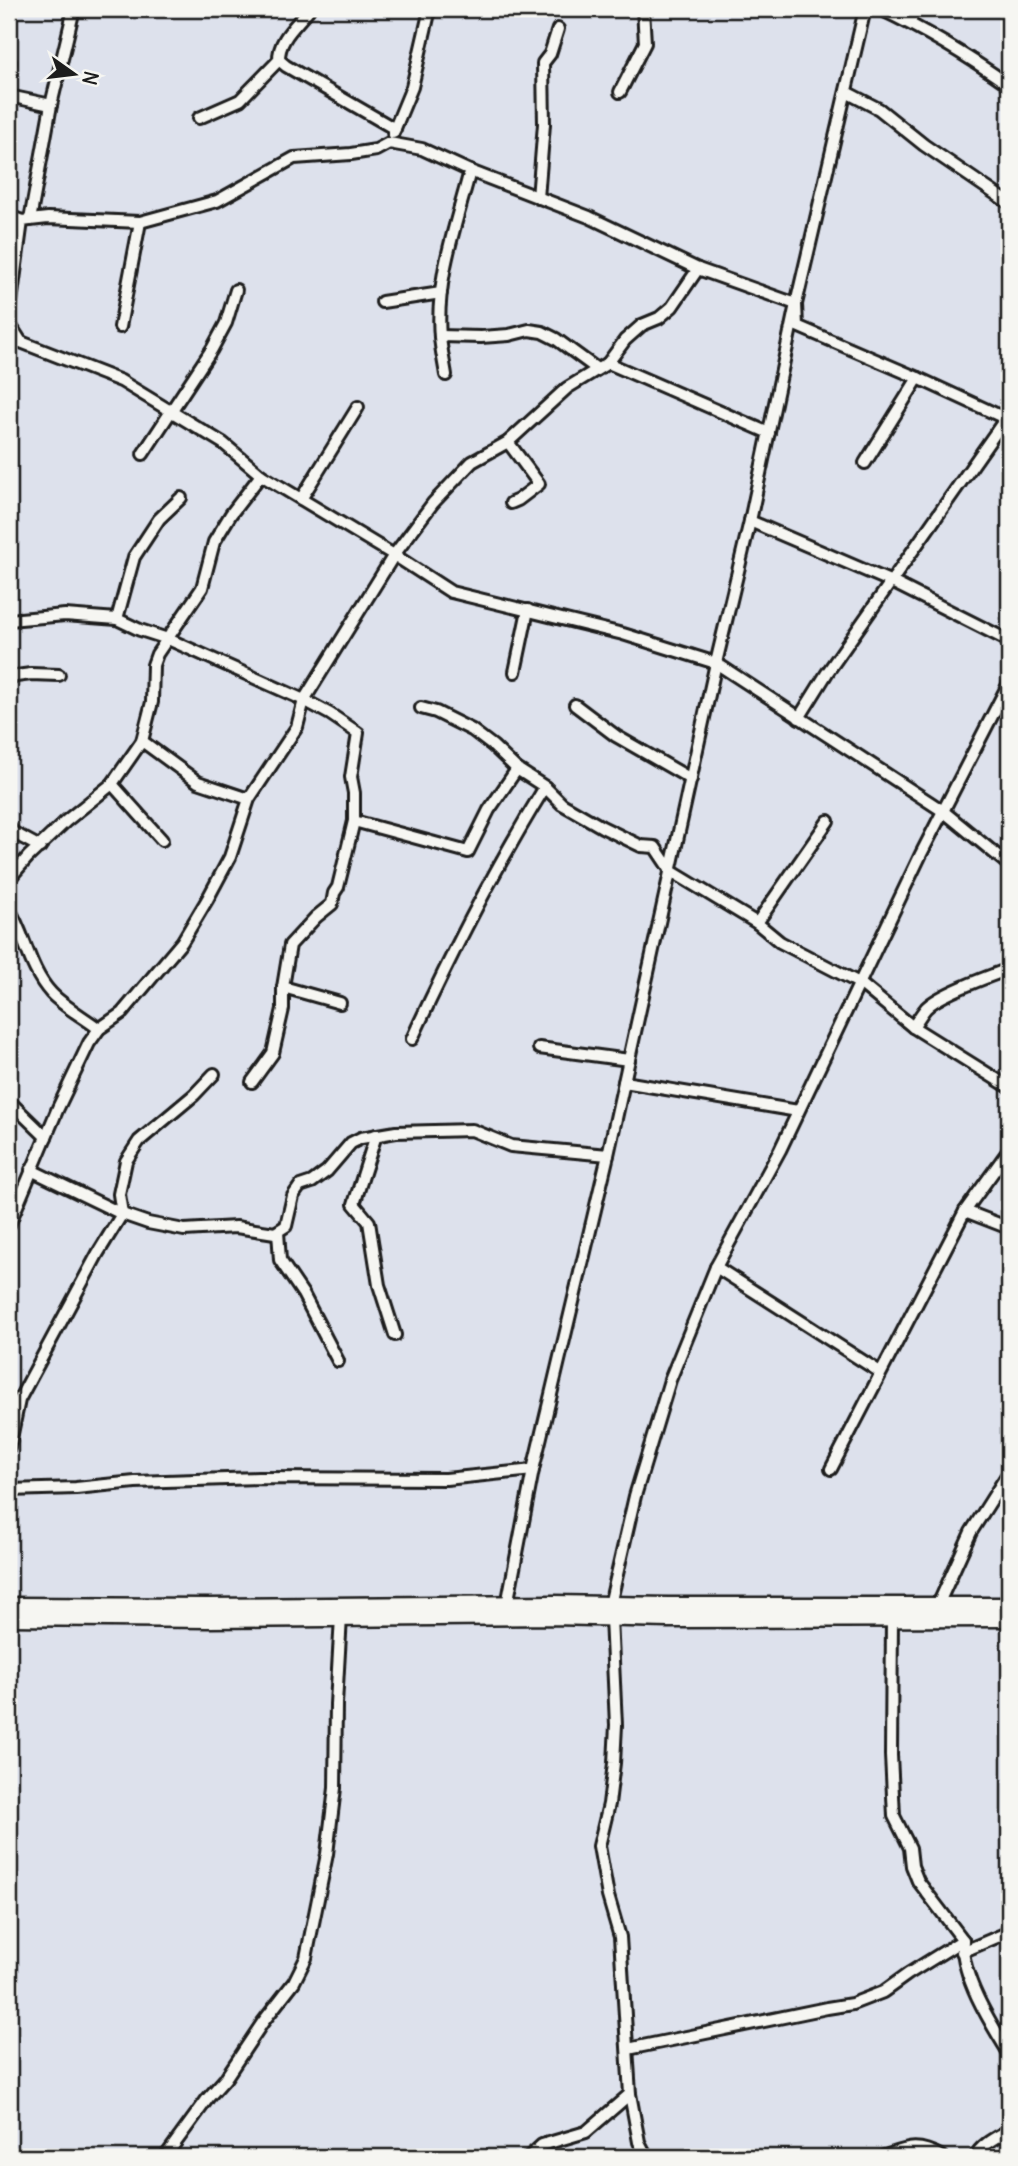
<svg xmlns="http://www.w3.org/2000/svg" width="1018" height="2166" font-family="Delius,sans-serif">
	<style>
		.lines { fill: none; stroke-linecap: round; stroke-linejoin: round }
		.street-casing { stroke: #1c1c1c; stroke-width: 16 }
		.secondary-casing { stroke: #1c1c1c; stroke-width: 21 }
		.street { stroke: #f6f6f2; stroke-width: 10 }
		.secondary { stroke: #f6f6f2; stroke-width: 16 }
	</style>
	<rect width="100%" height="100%" fill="#dde1ec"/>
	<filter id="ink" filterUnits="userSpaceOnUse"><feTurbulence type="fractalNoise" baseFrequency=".0143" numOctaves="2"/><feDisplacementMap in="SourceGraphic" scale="14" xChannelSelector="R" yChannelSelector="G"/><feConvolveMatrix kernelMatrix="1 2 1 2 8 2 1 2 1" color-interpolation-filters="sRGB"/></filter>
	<g filter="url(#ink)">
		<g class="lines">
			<defs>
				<g id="street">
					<path d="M309,9C297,25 278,39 279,60L286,66L395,129"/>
					<path d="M880,9C925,30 968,56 1009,85"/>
					<path d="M910,23L914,9"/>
					<path d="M9,68L10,62"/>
					<path d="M620,92L645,43L643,9"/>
					<path d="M846,92L879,109L924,145L1009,203"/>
					<path d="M9,96L51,105"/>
					<path d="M199,118L240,100L279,60"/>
					<path d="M393,133L412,87L430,9"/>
					<path d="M538,198L544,124L543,63L550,54L558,29"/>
					<path d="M9,216L22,221"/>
					<path d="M30,220L48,218L140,222L217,201L294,158L351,154L376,150L389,143L422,149L470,171L589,217L698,269L796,304L797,326L918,378L1009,420"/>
					<path d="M382,302L441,293"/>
					<path d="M9,317L22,221L30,220L51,105L74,9"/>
					<path d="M9,323L21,342"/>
					<path d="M120,327L140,222"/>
					<path d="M440,336L481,337L509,335L529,330L542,332L556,339L597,369"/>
					<path d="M9,341L21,342L121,381L223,443L261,475L394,555L451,592L623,634L716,663L943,811L1009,865"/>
					<path d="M608,363L769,433"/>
					<path d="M446,375C444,362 441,349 440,337C435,281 456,225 470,171"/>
					<path d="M508,442L539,484L518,500L511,503"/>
					<path d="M143,454L212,349L226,323L236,290"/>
					<path d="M865,463L918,378"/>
					<path d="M301,499L358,407"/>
					<path d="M750,521L892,582L1009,641"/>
					<path d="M117,619L134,557L159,519L181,498"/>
					<path d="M9,620L65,615L117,619L140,630L168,639L304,700L330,714L358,733L351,777L354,793V821L338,887L334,893L332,904L316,917L290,945L283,987V1009L273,1053L252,1082"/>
					<path d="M515,672L528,610"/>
					<path d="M9,677L31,674L59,675"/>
					<path d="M575,705L616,736L691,779"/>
					<path d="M421,708L436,712L472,730L493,746L517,769L545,787L562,804L602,827L641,846L655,847L671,871L757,923L780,942L861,984L913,1027L1009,1087"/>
					<path d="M799,718L827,673L1008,415"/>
					<path d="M142,741L198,782L249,799"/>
					<path d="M112,784L162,840"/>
					<path d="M354,821L468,852L489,810L517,769"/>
					<path d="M9,828L14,833L40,847"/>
					<path d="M9,879L28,857L66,821L112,784L142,741L152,702L153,665L157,654L202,588L214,542L231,514L261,475"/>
					<path d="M9,909C25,935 29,969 51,993C63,1006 85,1018 99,1029"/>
					<path d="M757,923L828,821"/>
					<path d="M283,987L340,1003"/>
					<path d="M913,1027C917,1021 921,1014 926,1008C939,994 990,976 1009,969"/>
					<path d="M412,1039C452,952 495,868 545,787"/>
					<path d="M539,1048L629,1060"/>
					<path d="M624,1082L798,1111"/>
					<path d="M9,1101L46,1137"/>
					<path d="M376,1135L354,1204L369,1222L379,1285L395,1335"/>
					<path d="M31,1170L122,1214L148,1223L184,1230L236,1227L275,1233L286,1226L293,1196L300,1186L312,1182L327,1171L351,1143L361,1138L396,1132L472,1130L511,1146L608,1155"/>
					<path d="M965,1211L1009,1228"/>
					<path d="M9,1225L58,1108L89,1043L99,1029L122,1013L182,942L207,900L230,857L249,799L297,727L304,700L394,555L433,503L472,462L508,442L567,388L608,363L625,340L642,325L659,318L672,307L698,269"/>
					<path d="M278,1232L280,1260L303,1294L338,1361"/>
					<path d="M716,1267L880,1372"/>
					<path d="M9,1448L19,1400L98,1253L122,1214L119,1194L126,1161L139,1141L194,1095L214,1074"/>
					<path d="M831,1469L965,1211L1009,1150"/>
					<path d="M9,1490L76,1488L135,1482L258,1478L446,1479L533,1470"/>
					<path d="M507,1605L533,1470L608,1155L716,663L750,521L796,304L865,9"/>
					<path d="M610,1605L635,1496L670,1380L716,1267L780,1150L921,854L1009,683"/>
					<path d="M937,1607L971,1532L1009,1472"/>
					<path d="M611,1618L616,1725L614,1763L609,1804L599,1846L608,1896L620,1937L630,2094L639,2142L647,2157"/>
					<path d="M892,1618L891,1755L894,1816L910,1848L912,1866L918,1881L963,1940C960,1975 991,2024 1009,2053"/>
					<path d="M962,1952L1009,1932"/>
					<path d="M628,2049L827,2008L852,2004L883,1992L908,1974L963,1940"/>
					<path d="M165,2157L208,2098L225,2079L263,2022L294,1982L306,1958L327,1854L335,1788L336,1704L341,1617"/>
					<path d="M529,2157L542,2145L586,2132L630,2094"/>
					<path d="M882,2157C908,2148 917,2143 942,2157"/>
					<path d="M975,2157C981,2144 997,2137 1009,2130"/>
				</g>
				<g id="secondary">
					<path d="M9,1606L209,1607L554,1604L668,1606H1009"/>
					<path d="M9,1617L209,1619L554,1616L668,1619L1009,1618"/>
				</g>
			</defs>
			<!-- street casing -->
			<use href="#street" class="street-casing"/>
			<!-- secondary casing -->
			<use href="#secondary" class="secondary-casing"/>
			<!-- street -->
			<use href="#street" class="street"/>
			<!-- secondary -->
			<use href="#secondary" class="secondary"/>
		</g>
	</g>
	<!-- margin -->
	<rect width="1018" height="2166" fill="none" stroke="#f6f6f2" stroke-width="35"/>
	<rect x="18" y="18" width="983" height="2131" fill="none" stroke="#1c1c1c" stroke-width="2.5" filter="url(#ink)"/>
	<!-- north arrow -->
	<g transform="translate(74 74) rotate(104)" stroke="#f6f6f2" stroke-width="5" paint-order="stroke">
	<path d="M0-5L12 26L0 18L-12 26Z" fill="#1c1c1c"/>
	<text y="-10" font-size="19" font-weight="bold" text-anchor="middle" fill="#1c1c1c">N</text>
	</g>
</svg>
